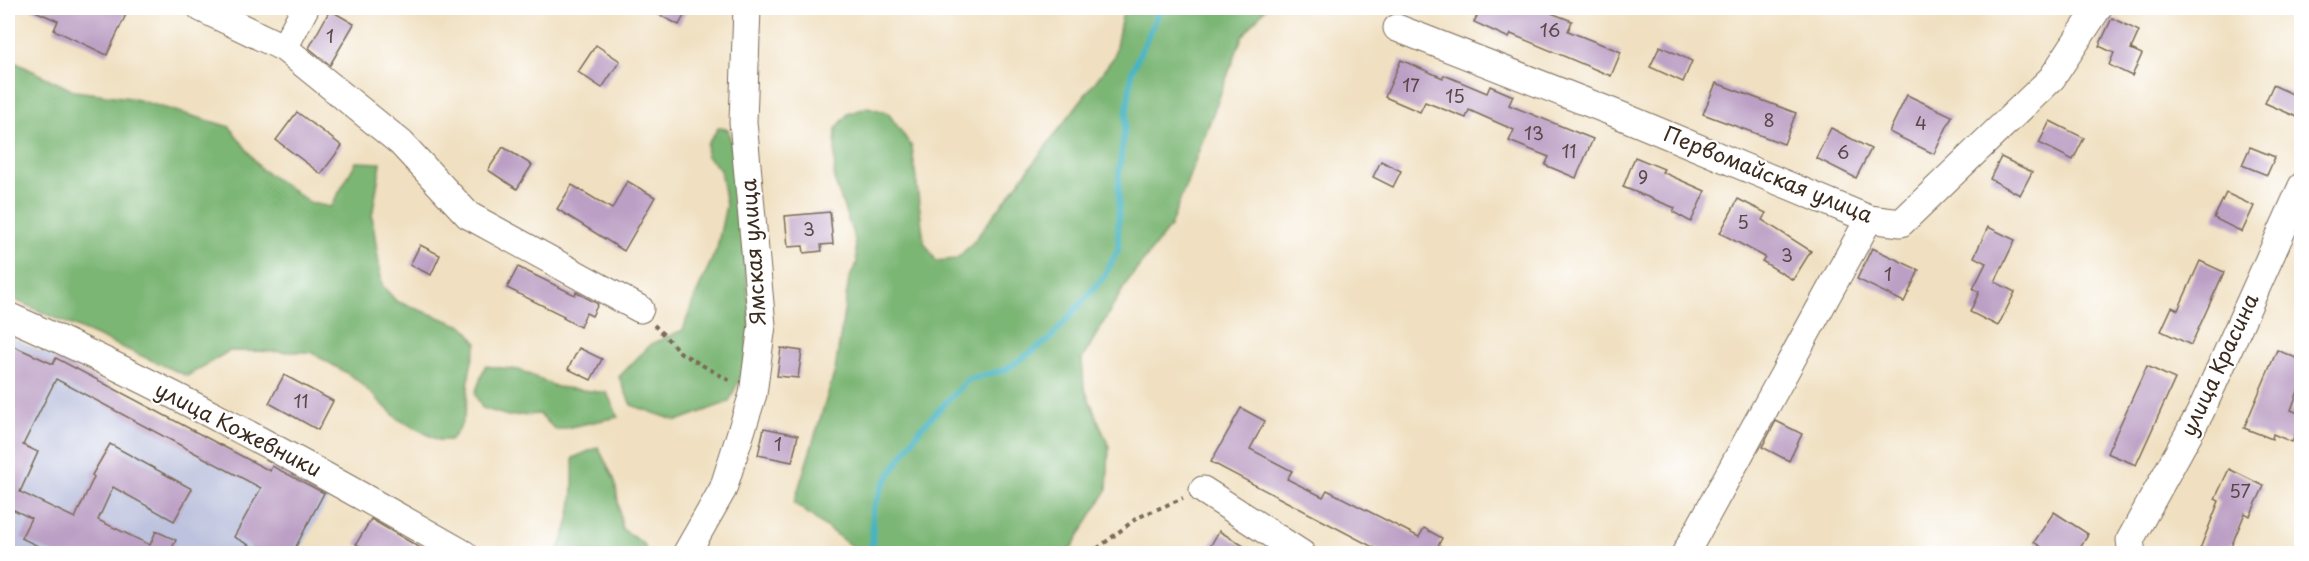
<svg xmlns="http://www.w3.org/2000/svg" width="2309" height="561" font-family="'Playpen Sans',sans-serif">
	<style>
		.industrial { fill: #bdc3de }
		.forest { fill: #7cb674; stroke: #5c7049; stroke-width: 1.5 }
		.lines { fill: none; stroke-linecap: round; stroke-linejoin: round }
		.stream { stroke: #46b4c2; stroke-width: 6 }
		.building { fill: #bb9fc4 }
		.minor-casing { stroke: #7a6a57; stroke-width: 29 }
		.path { stroke: #7a6a57; stroke-width: 4; stroke-dasharray: 4.5 4.5; stroke-linecap: butt }
		.minor { stroke: #fff; stroke-width: 27 }
		.labels { text-anchor: middle; stroke-width: 4.5; stroke-linejoin: round; paint-order: stroke }
		.number-label { font-size: 18px; fill: #5b4748 }
		.street-label { font-size: 21px; fill: #3b2a1e; stroke: #fff }
	</style>
	<rect width="100%" height="100%" fill="#fff"/>
	<filter id="ink" filterUnits="userSpaceOnUse"><feTurbulence type="fractalNoise" baseFrequency=".0167" numOctaves="2"/><feDisplacementMap in="SourceGraphic" scale="12" xChannelSelector="R" yChannelSelector="G"/><feConvolveMatrix kernelMatrix="1 2 1 2 8 2 1 2 1" color-interpolation-filters="sRGB"/></filter>
	<filter id="wash" filterUnits="userSpaceOnUse"><feTurbulence type="fractalNoise" baseFrequency=".008" numOctaves="4" result="noise"/><feDisplacementMap in="SourceGraphic" scale="24" xChannelSelector="R" yChannelSelector="G"/><feGaussianBlur stdDeviation="1.35" result="paint"/><feColorMatrix in="noise" values="0 0 0 0 0 0 0 0 0 0 0 0 0 0 0 0 0 1.4 0 .05"/><feComposite in="paint" operator="in"/></filter>
	<g filter="url(#wash)">
		<rect width="100%" height="100%" fill="#f0e0c1"/>
		<!-- industrial -->
		<path class="industrial" d="M10,336L81,371L269,471L272,466L324,493H332L299,553L8,554V342Z"/>
		<!-- forest -->
		<g class="forest">
			<path d="M1126,8H1266L1242,37L1170,227L1127,282L1082,359L1084,387L1109,447L1107,490L1068,553H858L859,552L794,503L835,371L849,279L857,263L855,240L834,179L836,129L848,114L868,107L888,113L912,147L924,242L936,261L956,259L971,245L1114,57L1122,16Z"/>
			<path d="M8,59L74,91L131,98L230,127L261,169L311,203L331,207L356,162L381,163L372,216L382,285L396,301L465,327L477,343C474,354 470,366 469,377C466,401 469,422 450,440H438L398,419L355,378L311,352L229,351L187,376L8,297Z"/>
			<path d="M718,128L728,129L738,175L750,321L744,369L729,402L677,421L631,405L619,377L651,344L683,330L694,299L717,248L726,205L720,170L706,155L707,145Z"/>
			<path d="M485,366L519,370L557,387L607,393L618,417L556,430L539,414L508,416L482,408L475,394Z"/>
			<path d="M598,447L615,481L622,529L644,544L647,553H557C573,520 574,494 573,458Z"/>
		</g>
		<g class="lines">
			<!-- stream -->
			<path class="stream" d="M870,554L872,549L873,509L883,485L920,429L969,379L1005,370L1049,340L1103,278L1118,250L1119,172L1132,71L1161,8"/>
		</g>
		<g id="blocks">
			<!-- building -->
			<g class="building">
				<path d="M28,8H129L107,55L54,30L58,21Z"/>
				<path d="M646,8H688L679,25Z"/>
				<path d="M1481,8H1538L1572,21L1568,31L1621,52L1611,76L1511,34L1509,38L1474,22Z"/>
				<path d="M330,10L354,24L330,65L309,48Z"/>
				<path d="M2112,18L2139,31L2131,49L2142,54L2132,76L2109,65L2114,53L2099,46Z"/>
				<path d="M596,45L620,61L602,88L578,72Z"/>
				<path d="M1660,46L1692,61L1683,82L1650,67Z"/>
				<path d="M1401,60L1443,78L1444,75L1487,93L1490,86L1513,96L1509,105L1593,139L1576,178L1545,165L1549,157L1509,141L1514,130L1469,110L1466,118L1425,102L1420,112L1385,97Z"/>
				<path d="M1716,83L1796,113L1784,144L1703,114Z"/>
				<path d="M2273,85L2301,98V108L2297,117L2265,103Z"/>
				<path d="M1907,95L1952,116L1934,154L1889,132Z"/>
				<path d="M297,112L342,146L321,174L276,140Z"/>
				<path d="M2050,121L2084,138L2073,160L2039,143Z"/>
				<path d="M1831,128L1871,149L1856,178L1816,158Z"/>
				<path d="M503,147L532,165L517,189L488,170Z"/>
				<path d="M2250,147L2275,157L2267,175L2242,165Z"/>
				<path d="M1635,157L1664,169L1662,172L1705,191L1691,222L1673,212L1675,208L1623,187Z"/>
				<path d="M2001,157L2032,172L2020,195L1990,179Z"/>
				<path d="M1381,161L1401,171L1393,187L1373,177Z"/>
				<path d="M627,181L655,197L624,251L557,209L572,185L612,209Z"/>
				<path d="M2226,193L2254,206L2242,232L2214,218Z"/>
				<path d="M1738,199L1766,213L1762,220L1811,251L1793,280L1762,261L1765,257L1720,233Z"/>
				<path d="M830,212L833,244L821,245L822,251L804,253L803,246L788,247L785,216Z"/>
				<path d="M1988,227L2015,240L1995,282L2015,292L1998,326L1970,312L1979,292L1973,289L1986,263L1974,257Z"/>
				<path d="M420,245L440,255L431,275L410,265Z"/>
				<path d="M1872,248L1919,270L1904,302L1857,279Z"/>
				<path d="M2200,261L2224,272L2191,345L2161,331L2172,307L2178,310Z"/>
				<path d="M518,267L575,295L576,292L598,304L592,316L586,313L580,327L563,318L564,316L507,288Z"/>
				<path d="M11,345L53,364L56,358L270,471L272,466L324,493L292,554H247L251,546L234,537L261,488L56,379L23,445L38,452L20,492L75,518L94,477L92,475L110,444L192,489L174,521L113,487L98,520L150,545L156,531L176,540L169,554H55L21,538L31,518L12,509L8,519V353Z"/>
				<path d="M579,348L602,359L591,380L568,369Z"/>
				<path d="M781,348L802,351L798,378L777,376Z"/>
				<path d="M2277,350L2301,360V383L2291,410L2301,414V419L2292,442L2273,434L2272,439L2244,428Z"/>
				<path d="M2147,366L2175,379L2136,465L2107,453Z"/>
				<path d="M284,375L333,401L318,430L269,403Z"/>
				<path d="M1241,408L1265,421L1250,449L1292,471L1287,479L1323,497L1327,490L1419,537L1424,528L1442,538L1438,546L1452,554H1386L1211,462Z"/>
				<path d="M1776,421L1802,434L1789,461L1762,447Z"/>
				<path d="M764,428L798,435L792,462L758,455Z"/>
				<path d="M2229,469L2264,486L2250,516L2245,513L2228,554H2198L2219,501L2215,499Z"/>
				<path d="M2054,512L2088,534L2076,554H2052L2034,542Z"/>
				<path d="M371,519L400,536L431,554H372L356,544Z"/>
				<path d="M1219,531L1257,554H1206Z"/>
			</g>
		</g>
	</g>
	<g filter="url(#ink)">
		<use href="#blocks" fill-opacity="0" stroke="#7a6a57" stroke-width="1.5"/>
		<g class="lines">
			<defs>
				<g id="minor">
					<path d="M201,8L284,48L401,143L468,215L640,309"/>
					<path d="M1397,28L1617,114L1869,219L1901,223L2052,78L2098,8"/>
					<path d="M284,48L305,8"/>
					<path d="M8,316C164,385 315,469 464,554"/>
					<path d="M1203,490L1302,554"/>
					<path d="M686,554L723,489L753,394L762,325L743,122L747,8"/>
					<path d="M1685,554L1869,219"/>
					<path d="M2132,554L2130,540L2200,413L2302,186"/>
				</g>
			</defs>
			<!-- minor casing -->
			<use href="#minor" class="minor-casing"/>
			<!-- path -->
			<g class="path">
				<path d="M654,325L681,353L732,382"/>
				<path d="M1090,554L1137,518L1183,498"/>
			</g>
			<!-- minor -->
			<use href="#minor" class="minor"/>
		</g>
	</g>
	<g class="labels">
		<!-- number labels -->
		<g class="number-label">
			<text x="1550" y="37">16</text>
			<text x="330" y="43">1</text>
			<text x="1411" y="92">17</text>
			<text x="1455" y="103">15</text>
			<text x="1769" y="127">8</text>
			<text x="1921" y="130">4</text>
			<text x="1534" y="140">13</text>
			<text x="1569" y="158">11</text>
			<text x="1843" y="159">6</text>
			<text x="1643" y="184">9</text>
			<text x="1743" y="229">5</text>
			<text x="809" y="236">3</text>
			<text x="1787" y="262">3</text>
			<text x="1888" y="281">1</text>
			<text x="301" y="408">11</text>
			<text x="778" y="451">1</text>
			<text x="2240" y="498">57</text>
		</g>
		<!-- street labels -->
		<g class="street-label">
			<text transform="translate(1768 175) rotate(22)" y="7">Первомайская улица</text>
			<text transform="translate(754 252) rotate(-94)" y="7">Ямская улица</text>
			<text transform="translate(2220 365) rotate(-65)" y="7">улица Красина</text>
			<text transform="translate(238 430) rotate(27)" y="7">улица Кожевники</text>
		</g>
	</g>
	<!-- margin -->
	<rect width="2309" height="561" fill="none" stroke="#fff" stroke-width="30"/>
</svg>
